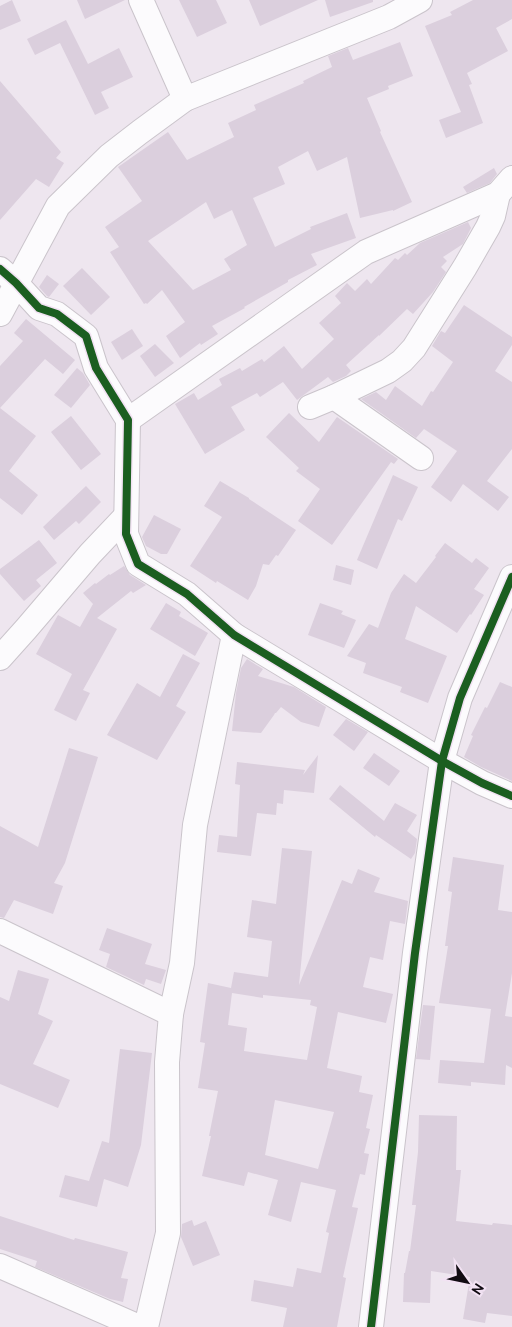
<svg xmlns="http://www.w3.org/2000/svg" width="512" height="1327" font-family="Ubuntu,sans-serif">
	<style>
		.building { fill: #dbcfdd; fill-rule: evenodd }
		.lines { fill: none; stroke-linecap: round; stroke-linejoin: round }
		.minor-casing { stroke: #cac4cb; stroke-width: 26 }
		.minor { stroke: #fcfbfd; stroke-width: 24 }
		.cycleway-casing { stroke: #f2e2f3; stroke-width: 11 }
		.cycleway { stroke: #1b5e20; stroke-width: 8 }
	</style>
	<rect width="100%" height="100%" fill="#eee6ef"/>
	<!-- building -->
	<g class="building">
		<path d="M12,0L21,21L0,30V6Z"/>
		<path d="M77,0H125L85,19Z"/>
		<path d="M179,0H216L227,23L197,37Z"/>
		<path d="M249,0H318L260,26Z"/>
		<path d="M325,0H373V2L330,17Z"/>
		<path d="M473,0H512V19L496,28L508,51L467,73L472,84L469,85L483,123L446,138L439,120L461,112L425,26L452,15L450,12Z"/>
		<path d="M66,20L88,64L119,48L133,77L101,92L109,108L95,115L60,43L35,55L27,39Z"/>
		<path d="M400,42L413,76L388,86L389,89L367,98L381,131L380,132L412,202L393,211V210L360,218L347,157L317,171L308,151L278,167L285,184L253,198L275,247L311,229L310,227L347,213L356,238L311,254L317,265L288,280V282L244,307L245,308L212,326L218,334L201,345L200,343L180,358L166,336L185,322L162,290L147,304L146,303L144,304L110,252L119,247L105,227L142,201L118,167L168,132L187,160L234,137L228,123L256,110L254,105L304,83L303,81L332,67L328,56L348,48L353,60ZM206,202L214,219L232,210L247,245L224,259L231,270L193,290L148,241Z"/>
		<path d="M0,81L61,152L56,158L64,163L49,187L36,179L0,220Z"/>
		<path d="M494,168L497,174L490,183L467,193L463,187Z"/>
		<path d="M468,222L471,228L463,244L443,257L447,261L441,267L446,272L433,292L413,314L407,309L379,336V335L346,365L351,371L346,376L333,382L328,377L297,400L283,382L260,397L257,393L231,407L245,430L205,454L175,404L194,393L198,400L222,385L219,379L240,368L242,371L262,359L264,362L284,346L302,369L334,339L319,323L341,303L335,296L347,283L355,291L367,279L371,284L395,258L398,260L405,253L407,255L420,243Z"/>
		<path d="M82,268L110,297L91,315L63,286Z"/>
		<path d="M47,275L59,284L49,297L47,296L39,287Z"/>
		<path d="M464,305L512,337V345L495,371L512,382V449L487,481L509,497L498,511L463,484L451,502L431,487L457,451L424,429L416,438L361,399L376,392L386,400L395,386L422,406L431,391L433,392L453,362L432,346L441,331L445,333Z"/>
		<path d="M26,319L75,360L63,374L45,359L0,408L36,436L9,471L38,495L22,515L0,498V366L23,341L14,333Z"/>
		<path d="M132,329L143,346L122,360L111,342Z"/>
		<path d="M155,344L174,363L155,377L140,356Z"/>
		<path d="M77,368L83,373L90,385L71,408L54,395Z"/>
		<path d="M289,413L319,442L337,417L398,459L394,464L391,462L332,545L298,521L320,489L296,471L299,468L266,437Z"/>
		<path d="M71,416L101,454L81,470L51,432Z"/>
		<path d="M393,475L418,487L402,521L398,519L377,569L357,560Z"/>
		<path d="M220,481L249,498V499L296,530L278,556L276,555L269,565L263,564L256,586L248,600L217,581L216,583L190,566L222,517L204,506Z"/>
		<path d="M86,486L101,502L79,524L76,521L54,540L43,527Z"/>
		<path d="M154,515L181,529L167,554H161L146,546L142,537Z"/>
		<path d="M39,540L57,563L36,580L41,586L24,601L0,574V569Z"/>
		<path d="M445,543L472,563L476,558L489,568L474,589L484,595L471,615L470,614L457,633L416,606L405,639L447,656L428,703L400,692L402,687L363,673L366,663L347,656L369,624L378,628L391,593L404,574L416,583L436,557L435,556Z"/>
		<path d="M336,565L354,570L351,585L333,580Z"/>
		<path d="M124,566L130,575L146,585L133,593L131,591L97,618L117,629L83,690L90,693L76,721L54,710L72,674L36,654L58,615L80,627L93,604L83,593L95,583L96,584L109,574L110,575Z"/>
		<path d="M166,603L181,612L179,616L208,633L195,656L150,629Z"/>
		<path d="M320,603L343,611L341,614L356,620L344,648L308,635Z"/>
		<path d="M183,654L200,663L176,706L186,712L157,760L107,735L137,683L160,697Z"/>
		<path d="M247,659L263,669L258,676L294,687L326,707L319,727L301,722L281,707L276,713H275L274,715L261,733L232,731L236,693L241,668Z"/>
		<path d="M500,682L512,687V781L481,767L464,757L473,736L471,735L485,707L487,708Z"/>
		<path d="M346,719L368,732L354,751L333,735Z"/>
		<path d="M69,748L98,757L65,863L54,883L63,886L53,914L14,900L4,918L0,917V826L38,847Z"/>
		<path d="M374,753L400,771L389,786L363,768Z"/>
		<path d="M318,755L314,793L284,790L283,804L277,803L276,815L257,813L251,856L217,852L219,835L237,837L240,785L235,784L237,762L305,770L303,775Z"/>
		<path d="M340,785L384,821L395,803L417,815L407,831L417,839L415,853L411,859L376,835L375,837L329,799Z"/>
		<path d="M282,848L312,851L299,985L342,880L352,884L358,869L380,878L374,892L408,901L405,924L390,921L383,960L370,957L363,987L393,994L386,1023L338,1012L327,1068L362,1076L359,1092L373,1095L366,1128L370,1129L364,1153L369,1154L365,1175L360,1174L352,1207L358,1208L343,1277L346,1278L337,1327H283L287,1308L251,1301L254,1280L293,1287L297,1268L321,1273L329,1233L326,1232L336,1190L301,1182L291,1222L268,1215L278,1180L248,1172L244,1186L202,1176L211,1136H209L218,1091L198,1088L205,1043L200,1042L208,983L231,988L234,972L268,977L272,941L247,937L252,900L276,904ZM232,993L263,998V995L311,1000L310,1005L317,1007L307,1060L244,1051L247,1028L228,1025ZM275,1100L334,1112L318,1169L265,1155Z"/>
		<path d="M453,857L504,865L498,910L512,912V973L505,1016L512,1017V1068L506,1065L505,1085L471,1082V1086L438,1083L440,1060L484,1063L491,1009L439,1003L448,946H445L452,892L448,891Z"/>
		<path d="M107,928L152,944L145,964L166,970L161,984L146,979L144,985L106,967L110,954L99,950Z"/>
		<path d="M18,970L49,979L38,1014L53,1021L33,1064L70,1080L58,1108L0,1084V997L9,1001Z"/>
		<path d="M423,1005L435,1006L430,1060L416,1059Z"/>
		<path d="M120,1049L152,1053L141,1145L128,1187L104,1179L97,1207L59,1197L65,1175L89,1181L102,1141L109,1143Z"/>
		<path d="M419,1115L457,1116L456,1170H461L456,1221L492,1225L493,1223L512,1225V1316L487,1313L485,1323L463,1319L470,1277L431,1271L430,1303L403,1302L404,1273H405L409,1251H410L416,1205H412L418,1152Z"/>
		<path d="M0,1216L74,1240L75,1238L128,1252L121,1278L128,1279L123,1302L110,1299L35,1267L37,1261L0,1249Z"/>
		<path d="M192,1220L194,1226L206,1221L220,1255L193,1266L181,1237L182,1224Z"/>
	</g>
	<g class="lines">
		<defs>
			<g id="minor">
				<path d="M141,0L185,99"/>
				<path d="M0,269L16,283L39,308L57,314L86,336L96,368L128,420L126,534L138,564L187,594L234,635L442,761L482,783L512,796"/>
				<path d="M0,314L58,206L109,156L140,132L185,99L389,17L420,0"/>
				<path d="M334,397L421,458"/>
				<path d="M310,407L334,397L388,371L402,361L414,348L465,267L488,227L493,216L498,194"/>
				<path d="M128,420L366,252L498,194L512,178"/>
				<path d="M0,658L26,629L90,554L126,516"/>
				<path d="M0,931L171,1014"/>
				<path d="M0,1266L139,1327"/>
				<path d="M146,1327L168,1233L167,1062L171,1014L182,963L195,825L234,635"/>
				<path d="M371,1327L415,953L442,761L460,698L512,577"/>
			</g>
		</defs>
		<!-- minor casing -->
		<use href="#minor" class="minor-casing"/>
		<!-- minor -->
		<use href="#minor" class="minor"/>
		<defs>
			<g id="cycleway">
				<path d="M0,269L16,283L39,308L57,314L86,336L96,368L128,420L126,534L138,564L187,594L234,635L442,761L482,783L512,796"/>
				<path d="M371,1327L415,953L442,761L460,698L512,577"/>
			</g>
		</defs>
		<!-- cycleway casing -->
		<use href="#cycleway" class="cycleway-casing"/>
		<!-- cycleway -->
		<use href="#cycleway" class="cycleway"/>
	</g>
	<!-- north arrow -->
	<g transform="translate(467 1282) rotate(123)" stroke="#f2e2f3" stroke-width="4" paint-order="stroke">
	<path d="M0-4L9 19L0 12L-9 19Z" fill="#110c12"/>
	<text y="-8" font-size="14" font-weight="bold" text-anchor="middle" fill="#110c12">N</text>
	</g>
</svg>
